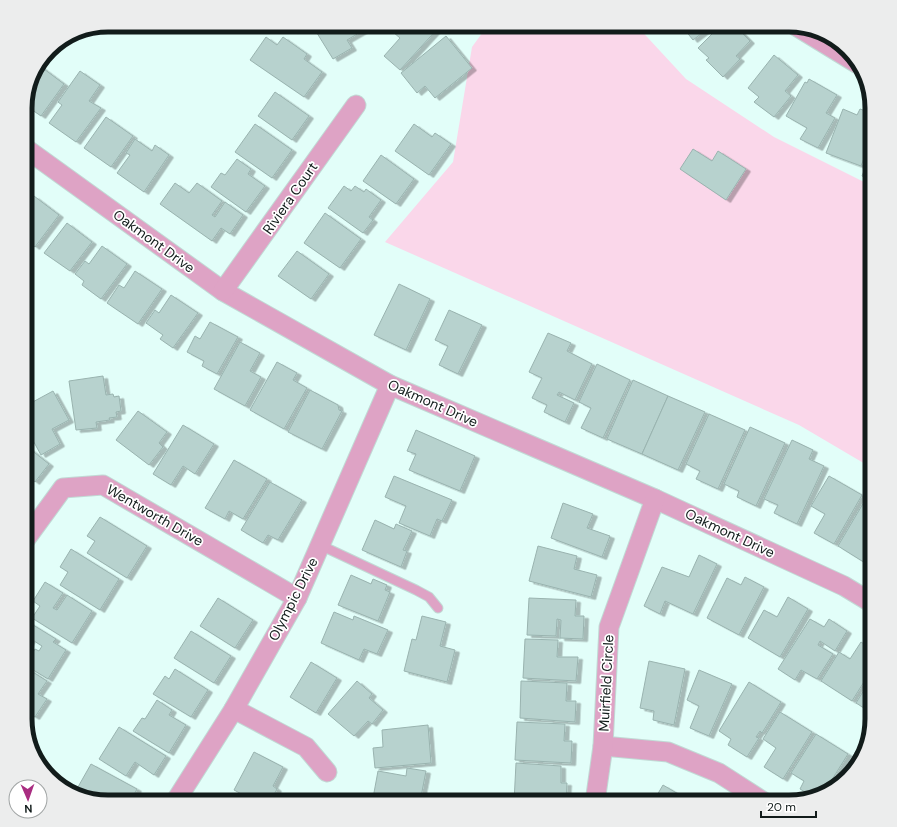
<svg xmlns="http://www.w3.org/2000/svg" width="897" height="827" font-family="'DM Sans',sans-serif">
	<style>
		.green { fill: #fad7ea }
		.building { fill: #b7d2ce; stroke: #99b3af; fill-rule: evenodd; filter: url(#shadow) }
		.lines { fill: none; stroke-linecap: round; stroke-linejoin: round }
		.service-casing { stroke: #c1dad5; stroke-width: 11 }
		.minor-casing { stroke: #c1dad5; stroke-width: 21 }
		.service { stroke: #dea3c5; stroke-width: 9 }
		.minor { stroke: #dea3c5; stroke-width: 19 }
		.labels { text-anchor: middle; stroke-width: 3.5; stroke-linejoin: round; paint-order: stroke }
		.street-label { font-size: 14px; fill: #121c1b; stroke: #fff }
		.rim { fill: none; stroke: #121c1b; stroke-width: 5 }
	</style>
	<defs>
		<filter id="shadow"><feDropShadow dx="4.5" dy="2.5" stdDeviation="0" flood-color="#0004"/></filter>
	</defs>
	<rect width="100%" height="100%" fill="#e2fef9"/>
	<!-- green -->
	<path class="green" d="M488,25H636L686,79L774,137L872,186V468L799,425L385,242L453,162L472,47Z"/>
	<!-- building -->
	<g class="building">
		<path d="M289,25H303L293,31Z"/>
		<path d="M312,25H363L366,29L347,40L352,48L333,59Z"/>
		<path d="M389,25H439L440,26L400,70L384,56L400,38L387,27Z"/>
		<path d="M674,25H702L706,30L693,40L681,25L677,28Z"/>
		<path d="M721,25H734L750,41L736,56L740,59L723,77L706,60L709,58L698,48Z"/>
		<path d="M446,36L472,68L435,98L425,86L417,93L401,73Z"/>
		<path d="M266,37L277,45L283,37L307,54L304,59L322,72L304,97L250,60Z"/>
		<path d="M774,55L798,75L785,91L791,96L774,117L754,102L759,97L748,88Z"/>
		<path d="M40,66L64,84L41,116L25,105L32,77Z"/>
		<path d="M80,71L100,85L89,101L101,108L76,142L49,123L62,105L58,102Z"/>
		<path d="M809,79L837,95L826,113L835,118L818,148L800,139L807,128L786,116L805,82L807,83Z"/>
		<path d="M275,92L309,116L292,140L258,116Z"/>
		<path d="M843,109L857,115L860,109L872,113V138L861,166L826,153Z"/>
		<path d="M106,117L133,136L111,167L84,148Z"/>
		<path d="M255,124L292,150L272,178L235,152Z"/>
		<path d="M414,124L432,137L435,133L451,144L429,175L395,151Z"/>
		<path d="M135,139L152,151L155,145L169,155L144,192L117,173L130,155L126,153Z"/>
		<path d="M693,149L712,161L718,151L746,169L726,200L680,169Z"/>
		<path d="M872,150V180L862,176Z"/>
		<path d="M381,155L414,179L396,204L363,181Z"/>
		<path d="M237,159L251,169L248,174L265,186L246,212L211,187L221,173L225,175Z"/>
		<path d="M175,183L189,193L197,183L222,201L212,215L215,217L225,202L243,215L230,234L221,228L212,241L160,204Z"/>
		<path d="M344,186L351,191L355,186L364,192L366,189L381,200L369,217L373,220L363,233L328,208Z"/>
		<path d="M34,196L59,215L35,247L25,239V208Z"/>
		<path d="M325,213L361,239L340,268L304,243Z"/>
		<path d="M67,223L92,242L70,271L44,253Z"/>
		<path d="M102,246L127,264L101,299L82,285L84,281L75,274L85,261L89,264Z"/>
		<path d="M297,251L329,274L311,299L278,276Z"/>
		<path d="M135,271L162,289L138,324L107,303L119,285L124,288Z"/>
		<path d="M399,284L430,299L406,350L374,335Z"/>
		<path d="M171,295L198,313L173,348L160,339L163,335L146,323L155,310L159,313Z"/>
		<path d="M449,310L482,325L458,374L439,365L448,346L435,340Z"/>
		<path d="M210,322L238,337L217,374L202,366L204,361L187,352L195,336L200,339Z"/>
		<path d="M548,333L571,343L567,351L592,364L575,400L559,392L557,395L574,403L565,422L544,412L547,405L532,398L542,378L529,372Z"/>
		<path d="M240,342L260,353L250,371L261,377L245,406L214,389Z"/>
		<path d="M277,362L297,373L293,380L307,388L284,429L250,410Z"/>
		<path d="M597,364L630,380L603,438L581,428L591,408L579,402Z"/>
		<path d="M103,376L106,395L113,394L114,397L119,396L121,411L116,412L117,417L109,418L110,420L96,422L97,428L76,430L69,381Z"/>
		<path d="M633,380L668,396L642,454L607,439Z"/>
		<path d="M310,390L338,405L339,410L342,411L322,449L288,432Z"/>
		<path d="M53,391L69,420L52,429L60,444L41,455L25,426V412L31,409L29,404Z"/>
		<path d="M668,396L705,412L678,470L642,454Z"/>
		<path d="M138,411L167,432L159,443L163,447L149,465L116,440Z"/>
		<path d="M709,414L745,430L718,489L696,479L700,471L686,464Z"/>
		<path d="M183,425L214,444L195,474L183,466L171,485L153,474Z"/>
		<path d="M750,427L785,443L756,506L737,497L739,491L724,484Z"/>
		<path d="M416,430L475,456L460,491L409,470L416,454L407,451Z"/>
		<path d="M792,440L813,450L809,459L824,466L797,524L774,513L778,505L764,499Z"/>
		<path d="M25,445L49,464L35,482L25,474Z"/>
		<path d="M234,460L267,479L243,519L229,511L225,519L205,508Z"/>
		<path d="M394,476L452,500L442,521L437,519L430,536L399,523L406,506L385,497Z"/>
		<path d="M829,476L862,495L834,544L814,533L825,514L811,506Z"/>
		<path d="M270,482L302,500L278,540L268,535L263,543L241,530Z"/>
		<path d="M871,490L872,562L870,566L838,546Z"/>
		<path d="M563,503L593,514L587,528L610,536L602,557L551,538Z"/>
		<path d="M100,517L147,546L127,578L87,553L95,541L87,536Z"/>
		<path d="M375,520L394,529L396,524L412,531L403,550L407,551L401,567L362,550Z"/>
		<path d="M538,546L577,556L574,569L597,575L591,597L529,581Z"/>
		<path d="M71,549L119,579L100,610L60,585L68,572L60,567Z"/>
		<path d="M699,555L717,564L693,614L665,601L660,614L644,606L662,567L689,577Z"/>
		<path d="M351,575L371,584L373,579L387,585L385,590L390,592L378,621L338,605Z"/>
		<path d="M745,577L764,587L739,635L707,618L727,578L741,585Z"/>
		<path d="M45,582L63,593L53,608L57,610L67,595L92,611L72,643L32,618L40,606L33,601Z"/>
		<path d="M788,597L808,609L780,657L748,638L764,610L777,617Z"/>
		<path d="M218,598L253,620L235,648L200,626Z"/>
		<path d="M529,598L576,600L575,616H584L583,639L560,638L561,620L557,619L556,636L527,635Z"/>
		<path d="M334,612L353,620L354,616L388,630L377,654L364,649L359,660L321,643Z"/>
		<path d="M422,616L446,622L440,646L455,650L447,682L404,671L412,639L416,640Z"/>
		<path d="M810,619L824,627L829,619L847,631L835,651L820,641L818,645L833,654L817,679L801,670L795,680L778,669Z"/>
		<path d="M25,620L56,639L53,642L66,650L48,679L25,665ZM31,639L42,646L39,651L35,649L34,651L27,647Z"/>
		<path d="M191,631L231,656L214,683L174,658Z"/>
		<path d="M525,639L558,640L557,657H578L576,681L523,678Z"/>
		<path d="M861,642L872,649V669L852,701L821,681L839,652L850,659Z"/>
		<path d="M649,661L685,669L674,725L653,720L654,711L640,708Z"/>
		<path d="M311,662L337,678L316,713L290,697Z"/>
		<path d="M25,667L47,681L38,694L47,699L35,717L25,711Z"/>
		<path d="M175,669L208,690L191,717L153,694L165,676L169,679Z"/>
		<path d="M699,670L732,684L709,736L690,728L699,706L687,700Z"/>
		<path d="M872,677V713L856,703Z"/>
		<path d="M357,681L372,694L369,698L383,710L372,724L368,721L354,736L328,714Z"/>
		<path d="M521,681L567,683L566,701H576L575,722L520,718Z"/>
		<path d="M749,682L781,702L762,733L760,731L756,737L759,738L747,757L728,745L731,739L719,731Z"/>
		<path d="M157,700L172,710L169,715L186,725L169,753L133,731L142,718L145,719Z"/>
		<path d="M780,712L812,732L783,779L764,767L776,748L763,739Z"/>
		<path d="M517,722L565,724L564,741H572L571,763L515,760Z"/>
		<path d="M428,725L431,763L375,768L373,748L383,747L382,730Z"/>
		<path d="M119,727L166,756L154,775L135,762L126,776L99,759Z"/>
		<path d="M816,734L848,754L823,794L813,797L800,789L804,781L791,773Z"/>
		<path d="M856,751L863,755L847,778L834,787Z"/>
		<path d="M254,752L283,767L273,786L277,789L270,802H266L251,794L249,798L234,790Z"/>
		<path d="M516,763L561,766V783H567L566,802H514Z"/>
		<path d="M91,764L137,789L130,802H108L74,794Z"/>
		<path d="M407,768L426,771L420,802H388V800L373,798L378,771L406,776Z"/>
		<path d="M663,785L692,802H653Z"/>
	</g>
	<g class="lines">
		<defs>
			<path id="service" d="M320,545L416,590L429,597L438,608"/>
			<g id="minor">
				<path d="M796,26L858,64"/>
				<path d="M25,148L223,291L390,385L655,499L844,586L872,603"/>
				<path d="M223,291L356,105"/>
				<path d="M25,540L63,488L103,485L297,598"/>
				<path d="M234,709L306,747L327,772"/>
				<path d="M603,746L668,752L719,773L764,802"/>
				<path d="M175,802L234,709L297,598L390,385"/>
				<path d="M595,802L603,746L609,627L655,499"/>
			</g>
		</defs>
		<!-- service casing -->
		<use href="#service" class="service-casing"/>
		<!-- minor casing -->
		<use href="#minor" class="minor-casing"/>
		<!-- service -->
		<use href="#service" class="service"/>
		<!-- minor -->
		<use href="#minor" class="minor"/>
	</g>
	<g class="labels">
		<!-- street labels -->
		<g class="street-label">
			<text transform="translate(290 198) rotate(-55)" y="5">Riviera Court</text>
			<text transform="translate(154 241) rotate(36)" y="5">Oakmont Drive</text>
			<text transform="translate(433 403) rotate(24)" y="5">Oakmont Drive</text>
			<text transform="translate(155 515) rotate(30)" y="5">Wentworth Drive</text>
			<text transform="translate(730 533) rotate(25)" y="5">Oakmont Drive</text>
			<text transform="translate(293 599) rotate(-63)" y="5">Olympic Drive</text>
			<text transform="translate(606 683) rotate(-87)" y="5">Muirfield Circle</text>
		</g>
	</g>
	<!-- crop -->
	<path d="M0 0H897V827H0ZM108 32H789A76 76 0 0 1 865 108V719A76 76 0 0 1 789 795H108A76 76 0 0 1 32 719V108A76 76 0 0 1 108 32Z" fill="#eceded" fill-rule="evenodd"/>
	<path class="rim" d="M108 32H789A76 76 0 0 1 865 108V719A76 76 0 0 1 789 795H108A76 76 0 0 1 32 719V108A76 76 0 0 1 108 32Z"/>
	<!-- north arrow -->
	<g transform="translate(28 799) rotate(178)"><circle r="19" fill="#ffffff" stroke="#a0a4a4"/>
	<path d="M0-3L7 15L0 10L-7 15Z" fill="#a92d81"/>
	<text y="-6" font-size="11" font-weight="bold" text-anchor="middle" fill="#121c1b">N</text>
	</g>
	<!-- scale -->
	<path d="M761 811v6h55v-6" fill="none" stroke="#121c1b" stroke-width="2"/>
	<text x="767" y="811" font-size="12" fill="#121c1b" stroke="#ffffff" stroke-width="3" paint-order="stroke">20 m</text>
</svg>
